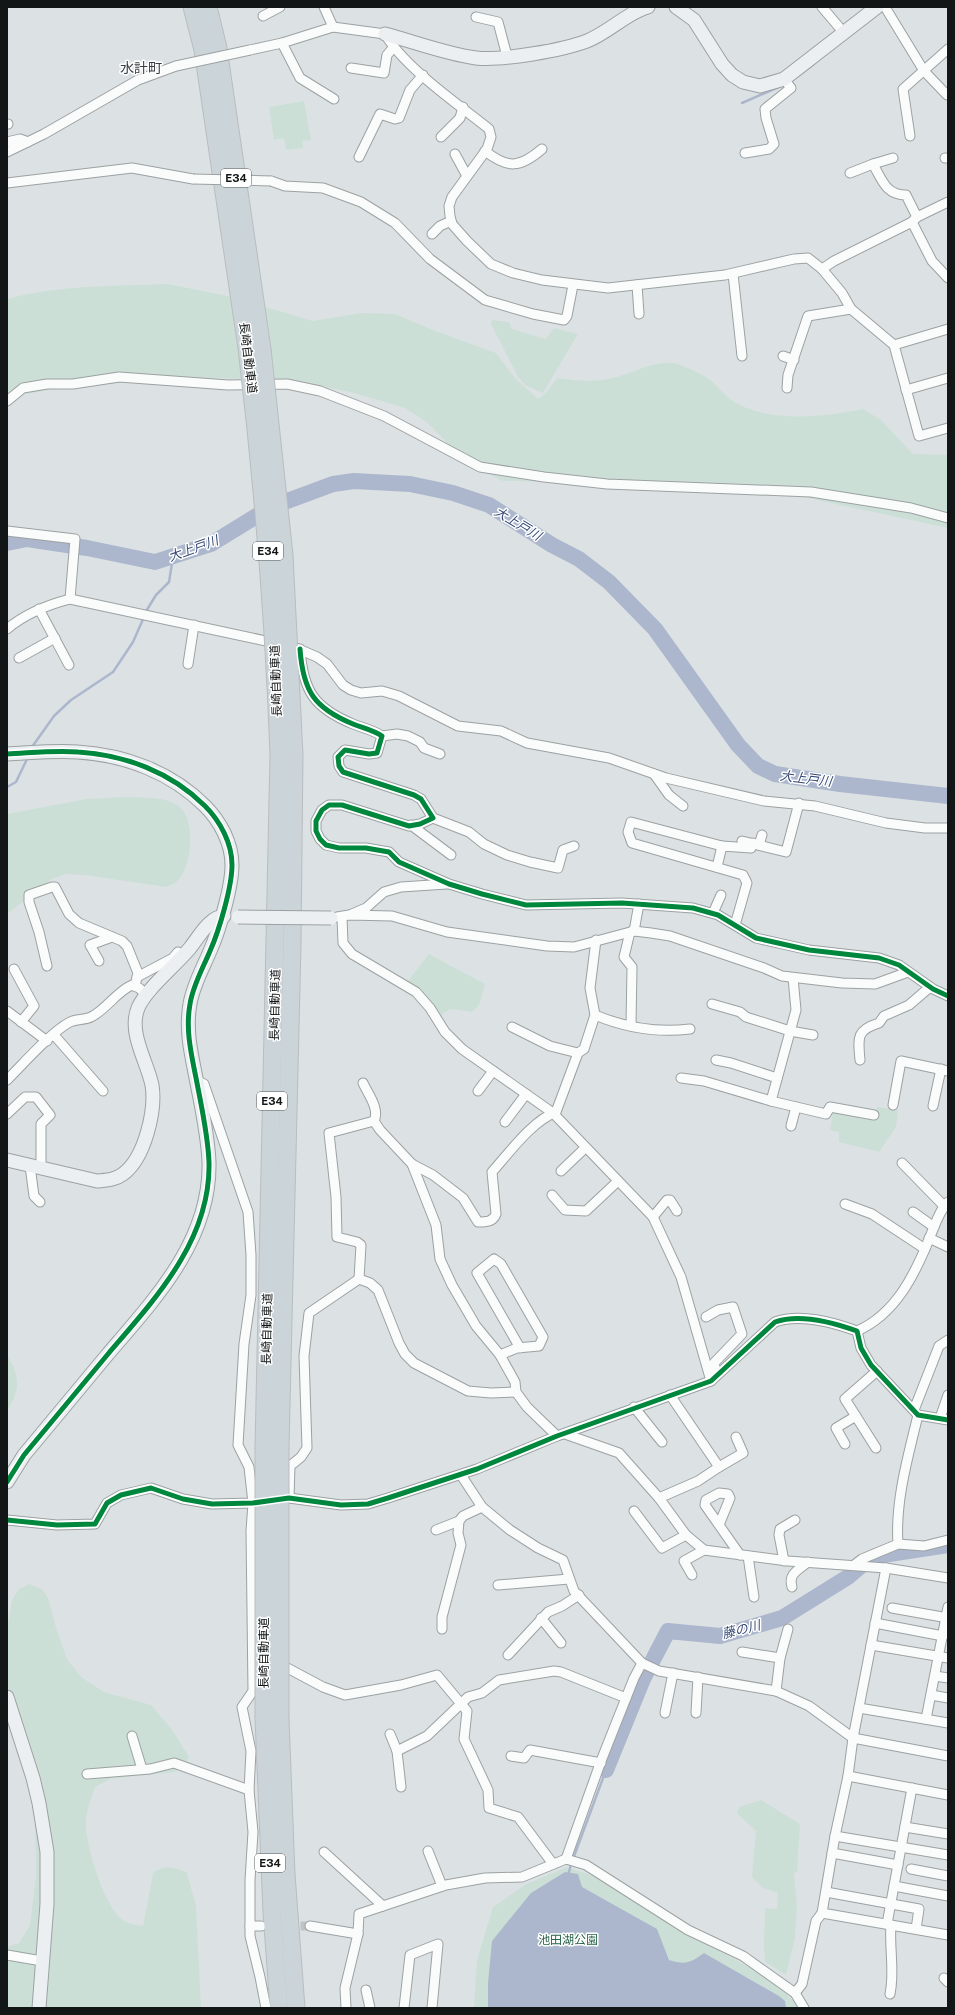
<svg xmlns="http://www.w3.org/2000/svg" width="955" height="2015" font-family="'Public Sans','Noto Sans JP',sans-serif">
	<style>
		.green { fill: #ccdfd7 }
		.water { fill: #acb7cd }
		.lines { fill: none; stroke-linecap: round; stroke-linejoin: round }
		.stream { stroke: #acb7cd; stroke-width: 2.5 }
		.river { stroke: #acb7cd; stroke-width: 16 }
		.street-tunnel { stroke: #bec3c5; stroke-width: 9; stroke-dasharray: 9 4.5; stroke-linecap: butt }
		.street-casing { stroke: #9ca1a2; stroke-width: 11 }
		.secondary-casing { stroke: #9ca1a2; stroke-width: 15 }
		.highway-casing { stroke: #babdbe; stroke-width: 19 }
		.street { stroke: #fafbfb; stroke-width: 9 }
		.secondary { stroke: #ebeff1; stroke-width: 13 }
		.highway { stroke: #cad4d9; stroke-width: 17 }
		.street-bridge-casing { stroke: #9ca1a2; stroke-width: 11; stroke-linecap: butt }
		.secondary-bridge-casing { stroke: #9ca1a2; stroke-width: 15; stroke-linecap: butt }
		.highway-bridge-casing { stroke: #babdbe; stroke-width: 19; stroke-linecap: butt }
		.street-bridge { stroke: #fafbfb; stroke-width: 9 }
		.secondary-bridge { stroke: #ebeff1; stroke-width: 13 }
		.highway-bridge { stroke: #cad4d9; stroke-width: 17 }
		.cycleway-casing { stroke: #fff; stroke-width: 8 }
		.cycleway { stroke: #00873e; stroke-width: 5 }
		.labels { text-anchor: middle; stroke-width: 3; stroke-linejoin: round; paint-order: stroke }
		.shield { fill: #fff; stroke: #595c5d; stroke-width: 1 }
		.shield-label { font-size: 11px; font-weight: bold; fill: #121617 }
		.street-label { font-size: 12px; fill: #121617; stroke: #fff }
		.park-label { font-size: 12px; fill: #2a6449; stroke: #fff }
		.water-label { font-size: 13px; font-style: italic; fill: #364a75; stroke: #fff }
		.quarter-label { font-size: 14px; fill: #353f41; stroke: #fff }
	</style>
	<rect width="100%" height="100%" fill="#dce2e4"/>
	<!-- green -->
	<g class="green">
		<path d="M304,101L311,140L302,141L303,148L286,150L284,138L274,140L269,107Z"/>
		<path d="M168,284L228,296L313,321L361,313L395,314L433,330L496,353L515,378L538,399L546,393L557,378C579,381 599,383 620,376C638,370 653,362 672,363C679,363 702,374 708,378C716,384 722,393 730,399C765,424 823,417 863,409L881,420L913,454L948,455V528L751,486L503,481L479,470L449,445L428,423L405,408L350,392L284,379L189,378L65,387L21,395L7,402V299C59,285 115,286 168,284Z"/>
		<path d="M492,320L509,322L512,329L546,339L554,328L578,334L543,393L525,385L518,377L491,324Z"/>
		<path d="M127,797C143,798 167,796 180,807C196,821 192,868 177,881C175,884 170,885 166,887L85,875L66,874L50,880L7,914V814L86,799Z"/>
		<path d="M429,954L485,984L479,1005L472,1012L450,1009L440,1016L407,982Z"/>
		<path d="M877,1107L898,1110L896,1127L879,1152L839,1142V1132L830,1130L833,1110L874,1118Z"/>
		<path d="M7,1356C21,1377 20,1390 7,1411Z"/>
		<path d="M29,1584L42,1589L48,1598L57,1631L67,1659L81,1677L104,1692L151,1705L173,1731L189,1757L185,1765L174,1772L110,1779L95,1787C90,1801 85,1814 86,1829C89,1854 102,1897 118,1916C124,1923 134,1925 143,1926L153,1873C165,1864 174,1867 187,1873L196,1906L201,2008H7V1947L19,1943L30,1925L36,1876L35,1809L7,1681V1627L12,1600L19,1589Z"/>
		<path d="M761,1800L800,1824L797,1871L794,1874L797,1907L795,1938L786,1975L765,1962L764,1947L765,1908L777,1909L778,1893L763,1888L752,1877L756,1831L737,1813L739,1807Z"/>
		<path d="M567,1867C578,1871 590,1874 601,1880C628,1894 653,1914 680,1930C711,1948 782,1978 798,2008H474L477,1960L493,1907L526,1884Z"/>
	</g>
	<!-- water -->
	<path class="water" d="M565,1872L578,1874L582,1887L657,1929L669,1960C686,1965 690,1963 704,1953L779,1996L785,2001L786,2008H488V1983L492,1941L531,1893Z"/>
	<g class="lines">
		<!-- stream -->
		<g class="stream">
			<path d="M794,79L814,64"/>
			<path d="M742,103L781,86"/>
			<path d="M145,613L156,595L169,582L173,557"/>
			<path d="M32,747L54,716L71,700L113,672L133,642L144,617"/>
			<path d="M7,787L16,782L28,757"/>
			<path d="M573,1859L606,1770"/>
			<path d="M568,1876L571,1864"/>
		</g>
		<!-- river -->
		<g class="river">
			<path d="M7,543L27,539L87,548L155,562L211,544L271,507L333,484L354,481L410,484L453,493L489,505L552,545L579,559L609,582L655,629L738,745L758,766L775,774L840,784L948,796"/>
			<path d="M606,1770L643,1679L668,1631L720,1636L782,1618L848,1577L868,1560L876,1556L948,1545"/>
		</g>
		<!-- street-tunnel -->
		<path class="street-tunnel" d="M287,1926H310"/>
		<defs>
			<g id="street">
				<path d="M324,7L333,27"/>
				<path d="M822,7L844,33"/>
				<path d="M885,7L924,71L947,95"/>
				<path d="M263,16L280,7"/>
				<path d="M476,17L498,22L507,56"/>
				<path d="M282,43L300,78L334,99"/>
				<path d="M250,50L282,43L333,27L385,34C405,68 458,104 489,129L491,137L487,149L452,197L449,206L450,216L452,224L467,241L491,264L513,273L542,280L608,288L725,275L794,259L808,258L822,269L842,293L851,309L894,345L919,436L948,428"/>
				<path d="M351,68L384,73L387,55L393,48"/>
				<path d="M7,124H8"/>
				<path d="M910,136L903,89L948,49"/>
				<path d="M441,137L460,118L463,107"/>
				<path d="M7,142L20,139L28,142"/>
				<path d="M485,151C508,169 520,168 542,149"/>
				<path d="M7,152L44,134L138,80L176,66"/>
				<path d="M745,153L769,149L774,144L766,118L765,109L791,88L784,79"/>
				<path d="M455,154L467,176"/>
				<path d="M359,157L380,114L395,119L399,118L410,90L423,75"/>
				<path d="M945,158H948"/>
				<path d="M873,164L893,158"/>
				<path d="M850,173L873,164C882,180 886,195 906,195L917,217"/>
				<path d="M271,181L285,186L323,188L361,202L395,223L430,259L485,300L533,314L564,320L567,316L573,285"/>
				<path d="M7,183L132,168L193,179"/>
				<path d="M912,222L932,261L948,278"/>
				<path d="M432,234L440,226L451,221"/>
				<path d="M822,269L834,261L912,222L917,217L948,202"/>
				<path d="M733,274L742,356"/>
				<path d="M637,285L639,314"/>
				<path d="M894,345L948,329"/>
				<path d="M783,356L794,360"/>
				<path d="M787,388L788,375L808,316L851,309"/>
				<path d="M906,390L948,378"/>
				<path d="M7,401L23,388L47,384H73L119,377L228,385L287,384L320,391L384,416L480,467L544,477L607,484L811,492L911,508L948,518"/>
				<path d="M7,531L75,539L70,599"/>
				<path d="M39,609L69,665"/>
				<path d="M7,629C26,613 47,605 70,599L275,643"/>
				<path d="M296,648L317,657L327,664L343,685L351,690L361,693L382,691L399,696L458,726L501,731L527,743L609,758L666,778L764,801L815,806L886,823L925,828H948"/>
				<path d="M300,649C303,691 314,708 353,724C363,728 373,730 382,736L377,753L369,754L345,750L338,757L339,766L343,772L414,795L421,799L433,818L420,824L409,826L342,805H329L322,810L316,821V831L320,839L326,845L339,848H366L389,852L399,862L449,884L482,894L526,905L622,903L693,908L718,915L756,938L809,950L879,958L899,965L933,989L948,996"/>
				<path d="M19,658L55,638"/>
				<path d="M188,664L194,625"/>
				<path d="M382,736L397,734L408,736L420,742L424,748L440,754"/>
				<path d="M654,774L669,795L683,806"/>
				<path d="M433,818L469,832L484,844L507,855L530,862L558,868L563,850L574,846"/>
				<path d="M411,825L451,855"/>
				<path d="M742,841L786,852L799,803"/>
				<path d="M759,845L762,835"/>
				<path d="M722,846L631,822L628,832L632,843L743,875L747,883L735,925"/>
				<path d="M717,867L722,846L751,848L753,843"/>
				<path d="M713,913L721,895"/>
				<path d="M352,914L366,908L384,892L401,887L447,884"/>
				<path d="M337,917L349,915L392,916L447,932L547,946L574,947L634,931L651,933L670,936L764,968L782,976L842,983L875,984L908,972"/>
				<path d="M342,917L343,943L352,954L416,992L430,1008L445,1032L462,1049L553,1113L653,1217L681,1277L711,1381"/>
				<path d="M634,931L639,904"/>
				<path d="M630,932L624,957L632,967L631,1026"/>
				<path d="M99,961L90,945L112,937"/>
				<path d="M47,966L39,932L29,902V895L52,887H55L69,914L79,923L122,941L127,946L138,973L135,986"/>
				<path d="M14,969L34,1006L21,1022"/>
				<path d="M137,977L173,958L178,952"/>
				<path d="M712,1004L740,1012L746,1017L790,1031L813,1035"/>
				<path d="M7,1011L47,1041"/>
				<path d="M595,1015C624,1027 658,1033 690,1029"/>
				<path d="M512,1027L550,1046L578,1053"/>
				<path d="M54,1035L103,1091"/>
				<path d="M716,1060L731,1063L777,1078"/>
				<path d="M860,1060C858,1038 856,1030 879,1023L884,1016L909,1005L930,987"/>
				<path d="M681,1078L704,1081L771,1101L826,1114L830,1107L874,1115"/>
				<path d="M7,1080C23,1064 51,1032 70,1022C76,1019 85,1020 91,1017C107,1009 116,992 132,985L139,988L147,995"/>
				<path d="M197,1081L204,1084L248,1212L251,1255V1295L244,1344L238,1445L249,1467L253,1503L251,1531L253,1691L242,1707L251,1751L249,1790L253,1832L250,1880V1936L260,1977L266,2008"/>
				<path d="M363,1083C368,1094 380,1109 374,1121"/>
				<path d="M478,1091L493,1071"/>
				<path d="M771,1101L796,1010L793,978"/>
				<path d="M893,1105L901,1061L948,1071"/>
				<path d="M933,1106L941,1069"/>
				<path d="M7,1114L25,1097H36L50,1115L41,1124V1169"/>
				<path d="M374,1121L380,1130L412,1164L436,1225L440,1259L452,1285L476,1326L500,1355L515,1382L516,1392L527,1407L557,1436"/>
				<path d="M505,1122L526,1094"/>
				<path d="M791,1126L796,1107"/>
				<path d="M902,1163L944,1206"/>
				<path d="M412,1164L433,1175L463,1198L478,1222C486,1222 493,1222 496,1214L492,1172C509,1153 532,1121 556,1112L578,1053L584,1049L595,1015L590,988L596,940"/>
				<path d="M30,1166L34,1196L40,1202"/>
				<path d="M561,1171L585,1148"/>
				<path d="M552,1195L565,1210L586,1211L618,1181"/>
				<path d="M845,1204L872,1214L925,1249"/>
				<path d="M913,1212L934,1227"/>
				<path d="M653,1217L667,1200H670L677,1211"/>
				<path d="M929,1238L948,1247"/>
				<path d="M359,1279L370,1283L378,1290L399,1343L405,1354L414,1363L468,1391L491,1393L516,1392"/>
				<path d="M359,1279L361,1245L357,1242L337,1237L336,1197L329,1133L374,1121"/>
				<path d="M706,1317L718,1310L733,1307L742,1334L714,1363L717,1375"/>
				<path d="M857,1331C896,1314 915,1274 930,1237C935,1225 939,1211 948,1202"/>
				<path d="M500,1355L517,1348L539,1346L543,1337L501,1264L494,1259L477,1273L520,1348"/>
				<path d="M634,1407L662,1442"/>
				<path d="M914,1410L939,1346L948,1340"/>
				<path d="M940,1418L948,1395"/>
				<path d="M565,1434L619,1453L659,1498L686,1535L704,1550L788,1561L886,1568L948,1578"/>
				<path d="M845,1444L836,1428L856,1416"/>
				<path d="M876,1448L845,1399L877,1371"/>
				<path d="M719,1467L743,1453L736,1437"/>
				<path d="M461,1475L482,1507L510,1530L538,1548L563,1560L574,1591L642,1663L659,1671L776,1691L809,1706L853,1738L948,1756"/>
				<path d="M289,1498L290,1466L301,1457L307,1448L304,1356L309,1313L359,1279"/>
				<path d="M659,1498L698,1481L719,1467L670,1395"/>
				<path d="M634,1511L662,1548L686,1535"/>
				<path d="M7,1520L57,1525L95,1524L107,1503L121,1495L151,1488L183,1499L212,1504L253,1503L289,1498L341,1505L368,1504L388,1498L477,1469L557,1436L711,1381L775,1322C800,1313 832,1322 857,1331L861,1348L871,1365L918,1415L948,1420"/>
				<path d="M719,1525L730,1498L728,1494L719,1493L706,1500L705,1505L740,1555"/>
				<path d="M436,1530L459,1521"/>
				<path d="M898,1544L924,1546L948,1540"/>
				<path d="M748,1556L754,1597"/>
				<path d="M784,1561L779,1535L780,1529L795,1520"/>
				<path d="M854,1565L862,1559L898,1544C895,1501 908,1457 918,1415"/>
				<path d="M886,1568L853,1738L848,1776L835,1836L822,1913L948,1935"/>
				<path d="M692,1575L684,1561L704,1550"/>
				<path d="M498,1585L569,1579"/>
				<path d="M792,1587C788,1574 798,1570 808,1562"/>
				<path d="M892,1608L948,1618"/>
				<path d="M541,1618L561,1643"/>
				<path d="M875,1623L943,1636"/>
				<path d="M442,1629V1617L461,1545L458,1533L459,1521L463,1516L482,1507"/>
				<path d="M871,1645L948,1658"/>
				<path d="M742,1652L780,1658"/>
				<path d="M508,1655L548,1612L562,1606L579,1595"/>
				<path d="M278,1663L323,1687L345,1695L401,1685L437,1675L467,1711L464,1739L488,1790L489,1808L518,1817L553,1864"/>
				<path d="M935,1676L948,1678"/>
				<path d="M776,1691L780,1658L788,1629"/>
				<path d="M931,1695L948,1698"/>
				<path d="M859,1708L948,1723"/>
				<path d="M665,1713L673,1673"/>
				<path d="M696,1713L698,1677"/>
				<path d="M926,1719L948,1607"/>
				<path d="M390,1734L397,1751L427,1736L468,1697L482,1693L499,1680L554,1671L561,1672L626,1698"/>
				<path d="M132,1736L142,1769"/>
				<path d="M397,1751L401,1787"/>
				<path d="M511,1756L524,1758L530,1750L601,1763"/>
				<path d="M87,1774L150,1769L174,1763L249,1790"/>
				<path d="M848,1776L948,1795"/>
				<path d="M905,1827L948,1834"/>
				<path d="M835,1836L948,1855"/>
				<path d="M428,1851L442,1886"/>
				<path d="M324,1852L383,1906"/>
				<path d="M832,1853L898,1865"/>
				<path d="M566,1859L601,1761L634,1678L642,1663"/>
				<path d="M911,1869L948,1876"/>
				<path d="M894,1886L948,1896"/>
				<path d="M826,1892L919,1909L916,1929"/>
				<path d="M887,1924L912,1788"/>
				<path d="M250,1926H261"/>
				<path d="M310,1926L358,1934"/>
				<path d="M7,1955L42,1961"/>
				<path d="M944,1978L948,1982"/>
				<path d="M366,1990L370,2008"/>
				<path d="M795,1993L802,1984L816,1921L822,1913"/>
				<path d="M890,1994C895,1971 889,1948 891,1925"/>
				<path d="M346,2008L345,1988L358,1934L359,1914L446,1885L485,1878L522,1877L566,1859L586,1865L688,1930L743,1956L795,1993L804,2008"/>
				<path d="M404,2008L410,1955L438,1944L432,2008"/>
			</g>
			<g id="secondary">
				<path d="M676,7L694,20L722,64L732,75L743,82L760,86L784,79L877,7"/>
				<path d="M385,34C415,42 446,54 476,58C501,61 564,50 587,41C608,33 628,12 648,7"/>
				<path d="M7,754C30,753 55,750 78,752C125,755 171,772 205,806C220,821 232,843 232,865C232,887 219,931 210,951C203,968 193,985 190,1004C185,1031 192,1057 197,1083C202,1109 208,1136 209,1162C211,1240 155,1299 108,1354C80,1388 52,1421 24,1455L7,1482"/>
				<path d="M7,1160L97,1181C107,1180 115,1180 123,1174C145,1158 156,1110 152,1085C147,1061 128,1033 138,1008C146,989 176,965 190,948C198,938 210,916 224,916"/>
				<path d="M7,1697L33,1778L39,1803L47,1852V1904L39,2008"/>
			</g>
			<g id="highway">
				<path d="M192,7L203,50L247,348"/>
				<path d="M208,7L218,48L262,349"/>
				<path d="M264,1447L279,754"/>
				<path d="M280,1447L292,945L294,755"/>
				<path d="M264,1718L272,1913L279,2008"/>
				<path d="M280,1719L286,1874L296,2008"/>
			</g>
		</defs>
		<!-- street casing -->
		<use href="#street" class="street-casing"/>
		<!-- secondary casing -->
		<use href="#secondary" class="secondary-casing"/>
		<!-- highway casing -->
		<use href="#highway" class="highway-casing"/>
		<!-- street -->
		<use href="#street" class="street"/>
		<!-- secondary -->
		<use href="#secondary" class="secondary"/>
		<!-- highway -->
		<use href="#highway" class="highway"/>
		<defs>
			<g id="street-bridge">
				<path d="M176,66L250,50"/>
				<path d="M193,179L271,181"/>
			</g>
			<path id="secondary-bridge" d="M238,917L331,918"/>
			<g id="highway-bridge">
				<path d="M247,348C263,483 274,618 279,754"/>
				<path d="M262,349L284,555L294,755"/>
				<path d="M264,1447V1718"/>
				<path d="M280,1447V1719"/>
			</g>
		</defs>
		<!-- street-bridge casing -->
		<use href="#street-bridge" class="street-bridge-casing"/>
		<!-- secondary-bridge casing -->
		<use href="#secondary-bridge" class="secondary-bridge-casing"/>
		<!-- highway-bridge casing -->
		<use href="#highway-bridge" class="highway-bridge-casing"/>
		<!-- street-bridge -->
		<use href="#street-bridge" class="street-bridge"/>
		<!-- secondary-bridge -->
		<use href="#secondary-bridge" class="secondary-bridge"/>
		<!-- highway-bridge -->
		<use href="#highway-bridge" class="highway-bridge"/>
		<defs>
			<g id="cycleway">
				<path d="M300,649C303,691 314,708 353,724C363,728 373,730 382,736L377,753L369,754L345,750L338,757L339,766L343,772L414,795L421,799L433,818L420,824L409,826L342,805H329L322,810L316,821V831L320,839L326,845L339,848H366L389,852L399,862L449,884L482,894L526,905L622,903L693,908L718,915L756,938L809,950L879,958L899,965L933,989L948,996"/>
				<path d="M7,754C30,753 55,750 78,752C125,755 171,772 205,806C220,821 232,843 232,865C232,887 219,931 210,951C203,968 193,985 190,1004C185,1031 192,1057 197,1083C202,1109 208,1136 209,1162C211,1240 155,1299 108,1354C80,1388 52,1421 24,1455L7,1482"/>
				<path d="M7,1520L57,1525L95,1524L107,1503L121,1495L151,1488L183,1499L212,1504L253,1503L289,1498L341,1505L368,1504L388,1498L477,1469L557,1436L711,1381L775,1322C800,1313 832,1322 857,1331L861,1348L871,1365L918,1415L948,1420"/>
			</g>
		</defs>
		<!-- cycleway casing -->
		<use href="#cycleway" class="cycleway-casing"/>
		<!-- cycleway -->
		<use href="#cycleway" class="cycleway"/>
	</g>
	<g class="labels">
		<!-- shield labels -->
		<g class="shield">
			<rect x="221" y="169" width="30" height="18" rx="3"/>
			<rect x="253" y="542" width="30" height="18" rx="3"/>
			<rect x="257" y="1092" width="30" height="18" rx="3"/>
			<rect x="255" y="1854" width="30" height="18" rx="3"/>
		</g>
		<g class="shield-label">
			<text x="236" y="182">E34</text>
			<text x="268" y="555">E34</text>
			<text x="272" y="1105">E34</text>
			<text x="270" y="1867">E34</text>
		</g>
		<!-- street labels -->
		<g class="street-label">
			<text transform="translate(248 358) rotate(83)" y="4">長崎自動車道</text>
			<text transform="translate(276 681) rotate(-92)" y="4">長崎自動車道</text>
			<text transform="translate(275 1005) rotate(-89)" y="4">長崎自動車道</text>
			<text transform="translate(267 1329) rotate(-89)" y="4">長崎自動車道</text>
			<text transform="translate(264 1653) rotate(-90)" y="4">長崎自動車道</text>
		</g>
		<!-- park labels -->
		<g class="park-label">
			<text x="568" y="1944">池田湖公園</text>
		</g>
		<!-- water labels -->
		<g class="water-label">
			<text transform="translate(518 523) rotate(31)" y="5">大上戸川</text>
			<text transform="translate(193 548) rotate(-20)" y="5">大上戸川</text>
			<text transform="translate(806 778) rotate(7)" y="5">大上戸川</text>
			<text transform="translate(741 1629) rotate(-14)" y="5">藤の川</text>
		</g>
		<!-- quarter labels -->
		<g class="quarter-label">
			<text x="141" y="73">水計町</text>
		</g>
	</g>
	<!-- border -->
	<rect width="955" height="2015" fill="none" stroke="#121617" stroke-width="16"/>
</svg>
